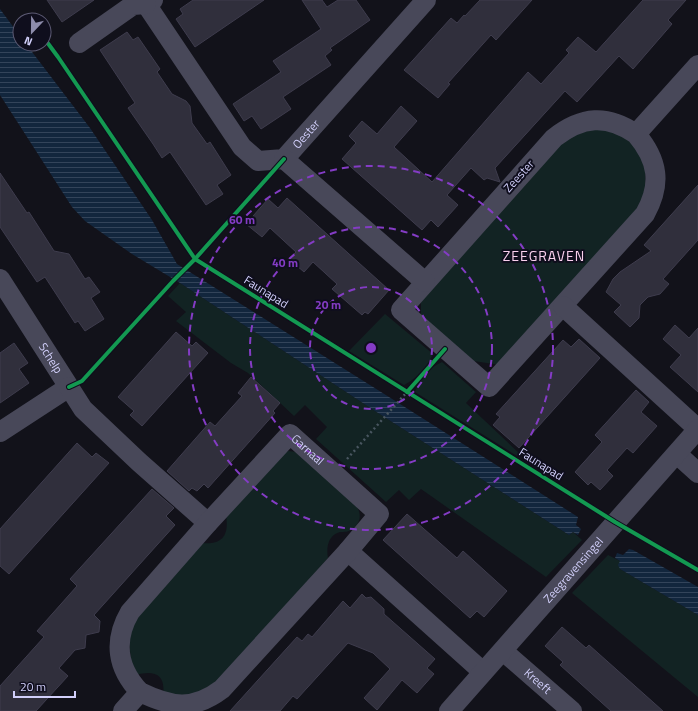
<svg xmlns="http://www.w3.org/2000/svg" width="698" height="711" font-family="'Titillium Web',sans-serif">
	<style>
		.green { fill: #122323 }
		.water { fill: url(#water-rules) }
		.building { fill: #302f3c; stroke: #3e3c4d }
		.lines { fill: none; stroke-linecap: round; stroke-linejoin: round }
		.path { stroke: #495660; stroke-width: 2.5; stroke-dasharray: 2 3; stroke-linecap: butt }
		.street { stroke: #484859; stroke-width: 20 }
		.cycleway-casing { stroke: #0f0e1d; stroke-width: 6 }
		.cycleway { stroke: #139951; stroke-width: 4 }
		.ring { fill: none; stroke: #843cc5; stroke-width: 2; stroke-dasharray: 7 5 }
		.labels { text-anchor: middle; stroke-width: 4; stroke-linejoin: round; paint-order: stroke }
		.street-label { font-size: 12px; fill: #d1cffa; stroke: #0f0e1d }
		.quarter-label { font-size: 14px; letter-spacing: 1px; fill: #fad0ee; stroke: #0f0e1d }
		.centre { fill: #843cc5; stroke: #0f0e1d; stroke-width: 2 }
		.ring-label { font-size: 12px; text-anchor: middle; font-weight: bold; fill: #843cc5; stroke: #0f0e1d; stroke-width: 4; stroke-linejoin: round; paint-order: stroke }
	</style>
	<defs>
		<pattern id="water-rules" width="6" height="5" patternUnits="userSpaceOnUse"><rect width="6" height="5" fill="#12263d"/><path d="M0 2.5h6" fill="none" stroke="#33445a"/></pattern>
	</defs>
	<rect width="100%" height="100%" fill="#12121a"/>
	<!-- green -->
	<g class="green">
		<path d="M587,128L624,133L645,158L646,199L500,365L467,360L421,320V296L557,145Z"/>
		<path d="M180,283L378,413L569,535L573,532L582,540L546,577L421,489L409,500L399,490L386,502L316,439L327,427L305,405L294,416L248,373L231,363L176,321L186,312L168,296Z"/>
		<path d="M385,314L433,354C427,367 417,378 404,385L349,351Z"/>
		<path d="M442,362L476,392L466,403L521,455L517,456L415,392C419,378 429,368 442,362Z"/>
		<path d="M288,451L297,452L357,507C362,515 360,524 352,529C349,532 344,532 340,532C328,535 326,548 328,558L215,686L195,696L163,695C166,674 154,670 136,675L132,672L129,639L137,615L202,543C224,545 229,534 226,515L282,454Z"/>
		<path d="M608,555L620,561V569L698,615V697L572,593Z"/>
	</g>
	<!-- water -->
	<g class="water">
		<path d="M0,9L20,36V44H26L90,128L152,220L177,264L389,397L578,517L576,525L581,529L578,535L573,532L569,535L378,413L180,283L132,254L85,221L72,207L0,95Z"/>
		<path d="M629,549L633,550L698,587V615L620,569L618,565L620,561L615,558L617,553L623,555Z"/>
	</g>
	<!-- building -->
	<g class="building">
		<path d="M47,0H94L62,22Z"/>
		<path d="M193,0H264L195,47L176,19L183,14L180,9Z"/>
		<path d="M302,0H322L327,7L338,0H356L370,20L330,48L332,50L325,56L331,65L283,97L291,109L261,129L252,116L244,121L233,104L281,72L273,61L321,29Z"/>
		<path d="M480,0H532L496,40L491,35L448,83L450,84L438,98L404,70L451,18L457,23L464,15L465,16Z"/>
		<path d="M643,0H686L668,20L672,24L633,69L619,56L577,102L565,91L495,168L500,182L487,178L484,180L471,168L447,195L458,205L438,227L431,220L422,230L342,159L356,143L349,136L362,121L377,134L401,106L417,121L394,147L432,182L528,72L541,84L569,53L566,50L578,37L596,52Z"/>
		<path d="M127,32L133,40L138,37L160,69L157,72L172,94L186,101L190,106L192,123L207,144L210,142L231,175L217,185L223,194L206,205L170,152L162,158L153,144L128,108L135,103L100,50Z"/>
		<path d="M0,173L27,213L29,212L54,251L69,254L85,279L89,277L100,292L91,298L104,319L85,331L78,321L75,323L45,277L37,282L0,227Z"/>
		<path d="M698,185V240L663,279L669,284L660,294L648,297L640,305L639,318L630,327L614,312L621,305L606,292L613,279L620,272L651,251L644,245Z"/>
		<path d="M287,198L389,290L368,314L365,312L362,315L332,289L337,284L313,262L304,272L289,259L296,252L270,228L262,237L246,224L268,199L278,208Z"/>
		<path d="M675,325L689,338L698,328V392L670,367L681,355L663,339Z"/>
		<path d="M176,332L192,346L196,342L208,353L142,426L130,415L134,411L118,397Z"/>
		<path d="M579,339L600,358L519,448L493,425L500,417L496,414L563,340L571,347Z"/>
		<path d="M14,343L28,363L19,369L29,383L0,403V353Z"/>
		<path d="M251,377L280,403L273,411L275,413L208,488L204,484L197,491L192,488L189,491L167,471L210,422L215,426L242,396L238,393Z"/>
		<path d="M636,390L649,402L641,412L657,426L633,453L627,448L607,470L613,476L600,490L591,482L588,485L575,472L602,442L595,435Z"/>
		<path d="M77,443L92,457L96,453L109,463L9,574L0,566V529Z"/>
		<path d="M152,489L174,508L166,516L175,525L94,615L100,621L99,632L86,635L85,648L75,650L59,668L68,676L36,711H0V686L44,637L37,631L77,586L70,579Z"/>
		<path d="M407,514L457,558L463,551L507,591L484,617L477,611L470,618L383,540Z"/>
		<path d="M362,594L366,598L371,597L384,609V614L435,659L427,668L434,674L417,693L402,680L377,710L364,698L390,669L373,653L348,643L297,699L293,696L280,711H230L297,637L302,641L308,634L312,637L343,601L350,608Z"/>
		<path d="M562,627L586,648L589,645L663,711H611L560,665L563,662L545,646Z"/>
	</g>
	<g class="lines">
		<!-- path -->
		<path class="path" d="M347,459L407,392"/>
		<!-- street -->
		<g class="street">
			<path id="s1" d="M153,0L146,4L242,147L258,161L284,159L426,0"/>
			<path d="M79,43L133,5L146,4"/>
			<path d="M636,134C607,114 582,116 554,138L401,310L489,387L645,214C662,184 658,160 636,134L698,65"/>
			<path d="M284,159L425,282"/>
			<path id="s2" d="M0,279L69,387L0,432"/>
			<path d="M563,306L698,429"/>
			<path d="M69,387L83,409L139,462L208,523"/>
			<path d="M677,454L698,473"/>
			<path d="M348,551L483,672"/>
			<path id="s3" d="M503,651L572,711"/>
			<path id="s4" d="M123,711L140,692C117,668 113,641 130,612L208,523L290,434L379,514L348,551L222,689C193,711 171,707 140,692"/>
			<path id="s5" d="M449,711L698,429"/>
		</g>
		<defs>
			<g id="cycleway">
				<path d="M44,38L58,57L195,259L615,522L698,570"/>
				<path d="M69,387L82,381L173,281L195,259L284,159"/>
				<path d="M407,392L445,349"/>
			</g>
		</defs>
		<!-- cycleway casing -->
		<use href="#cycleway" class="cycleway-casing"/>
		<!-- cycleway -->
		<use href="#cycleway" class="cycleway"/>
	</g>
	<!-- distance rings -->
	<g class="ring">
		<circle cx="371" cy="348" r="61"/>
		<circle cx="371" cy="348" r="121"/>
		<circle cx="371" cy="348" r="182"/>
	</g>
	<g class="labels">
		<!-- street labels -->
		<g class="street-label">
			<text dy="4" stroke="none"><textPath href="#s1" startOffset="261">Oester</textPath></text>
			<text transform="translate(519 176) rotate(-48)" y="4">Zeester</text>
			<text transform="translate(266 292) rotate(32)" y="4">Faunapad</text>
			<text dy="4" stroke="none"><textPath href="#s2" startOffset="94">Schelp</textPath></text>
			<text dy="4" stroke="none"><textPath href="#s4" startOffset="376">Garnaal</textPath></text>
			<text transform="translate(541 464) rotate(32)" y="4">Faunapad</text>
			<text dy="4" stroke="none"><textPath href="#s5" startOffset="188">Zeegravensingel</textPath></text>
			<text dy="4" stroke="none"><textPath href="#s3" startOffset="46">Kreeft</textPath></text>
		</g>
		<!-- quarter labels -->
		<g class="quarter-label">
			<text x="544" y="261">ZEEGRAVEN</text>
		</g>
	</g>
	<circle cx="371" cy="348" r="6" class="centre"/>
	<g class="ring-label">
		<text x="242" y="224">60 m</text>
		<text x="285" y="267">40 m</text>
		<text x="328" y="309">20 m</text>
	</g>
	<!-- north arrow -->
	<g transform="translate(32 32) rotate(202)"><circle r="19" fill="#0f0e1d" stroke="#5d5b75"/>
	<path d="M0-3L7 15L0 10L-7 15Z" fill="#8e8dac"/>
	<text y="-6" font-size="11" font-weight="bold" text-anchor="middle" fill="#d1cffa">N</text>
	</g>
	<!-- scale -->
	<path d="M14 691v6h61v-6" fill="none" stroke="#d1cffa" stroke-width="2"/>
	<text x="20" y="691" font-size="12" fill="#d1cffa" stroke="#0f0e1d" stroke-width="3" paint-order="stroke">20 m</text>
</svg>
